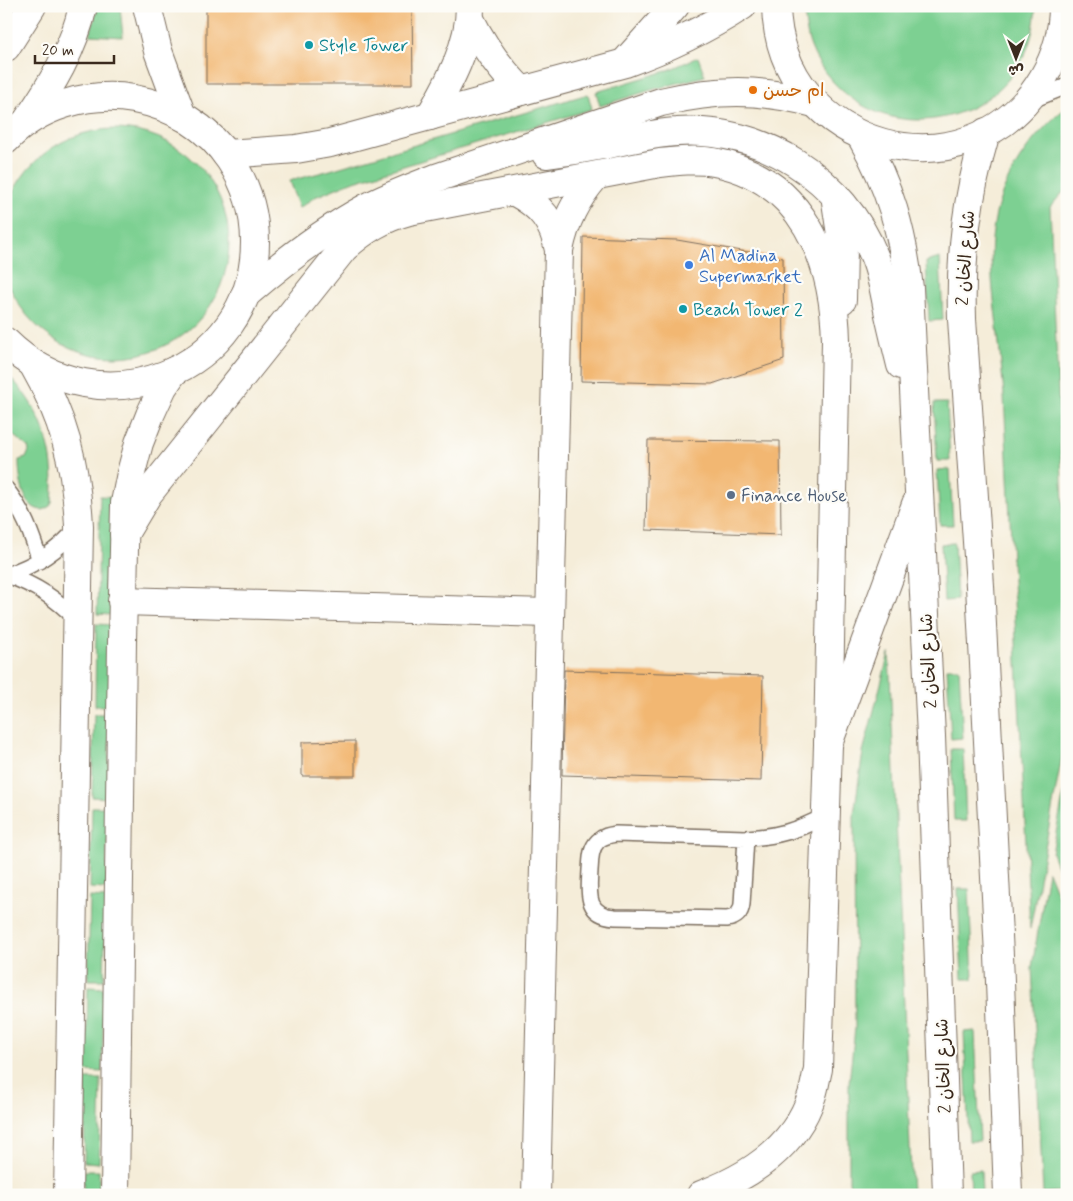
<svg xmlns="http://www.w3.org/2000/svg" width="1073" height="1201" font-family="Mynerve,'Playpen Sans Arabic',sans-serif">
	<style>
		.green { fill: #7dd092; stroke: #5c7d58 }
		.building { fill: #f2b772 }
		.lines { fill: none; stroke-linecap: round; stroke-linejoin: round }
		.service-casing { stroke: #7c6e5f; stroke-width: 18 }
		.minor-casing { stroke: #7c6e5f; stroke-width: 30 }
		.tertiary-casing { stroke: #7c6e5f; stroke-width: 30 }
		.secondary-casing { stroke: #7c6e5f; stroke-width: 30 }
		.service { stroke: #fff; stroke-width: 15 }
		.minor { stroke: #fff; stroke-width: 28 }
		.tertiary { stroke: #fff; stroke-width: 28 }
		.secondary { stroke: #fff; stroke-width: 28 }
		.culture-dot { fill: #0f9aa8; stroke: #fdfcf7; stroke-width: 2 }
		.food-dot { fill: #e8710a; stroke: #fdfcf7; stroke-width: 2 }
		.shop-dot { fill: #3f7fe0; stroke: #fdfcf7; stroke-width: 2 }
		.service-dot { fill: #5c6f8a; stroke: #fdfcf7; stroke-width: 2 }
		.labels { text-anchor: middle; stroke-width: 4.5; stroke-linejoin: round; paint-order: stroke }
		.culture-label { font-size: 18px; fill: #0d838f; stroke: #fdfcf7; text-anchor: start }
		.food-label { font-size: 18px; fill: #c56008; stroke: #fdfcf7; text-anchor: start }
		.shop-label { font-size: 18px; fill: #366cbe; stroke: #fdfcf7; text-anchor: start }
		.street-label { font-size: 18px; fill: #3b2a1e; stroke: #fdfcf7 }
		.service-label { font-size: 18px; fill: #4e5e75; stroke: #fdfcf7; text-anchor: start }
	</style>
	<rect width="100%" height="100%" fill="#fdfcf7"/>
	<filter id="ink" filterUnits="userSpaceOnUse"><feTurbulence type="fractalNoise" baseFrequency=".02" numOctaves="2"/><feDisplacementMap in="SourceGraphic" scale="10" xChannelSelector="R" yChannelSelector="G"/><feConvolveMatrix kernelMatrix="1 2 1 2 8 2 1 2 1" color-interpolation-filters="sRGB"/></filter>
	<filter id="wash" filterUnits="userSpaceOnUse"><feTurbulence type="fractalNoise" baseFrequency=".0096" numOctaves="4" result="noise"/><feDisplacementMap in="SourceGraphic" scale="20" xChannelSelector="R" yChannelSelector="G"/><feGaussianBlur stdDeviation="1.12" result="paint"/><feColorMatrix in="noise" values="0 0 0 0 0 0 0 0 0 0 0 0 0 0 0 0 0 1.4 0 .05"/><feComposite in="paint" operator="in"/></filter>
	<g filter="url(#wash)">
		<rect width="100%" height="100%" fill="#f5edd9"/>
		<!-- green -->
		<g class="green">
			<path d="M98,6H120L123,37L90,35Z"/>
			<path d="M804,6H1036C1035,20 1033,34 1028,47C1002,113 920,140 860,104C839,91 820,71 811,47C806,34 805,20 804,6Z"/>
			<path d="M698,57L705,76L651,90L600,106L596,92L666,71Z"/>
			<path d="M588,94L592,109L351,182L315,197L299,208L289,181L327,171Z"/>
			<path d="M1067,107V188L1050,207L1067,594V729L1030,929C1022,757 1013,586 1005,415C1004,385 1000,355 997,326C993,292 988,258 994,224C1001,179 1031,135 1067,107Z"/>
			<circle cx="115" cy="243" r="114"/>
			<path d="M940,258L943,320L929,321L926,262Z"/>
			<path d="M6,373C42,407 57,453 52,502L50,506L43,510C22,510 19,476 19,460L26,458L29,451L28,447L6,430Z"/>
			<path d="M934,403H947L950,461H937Z"/>
			<path d="M950,469L953,525H940L937,470Z"/>
			<path d="M100,496L115,497L112,615L97,614Z"/>
			<path d="M954,543L957,600L944,601L941,544Z"/>
			<path d="M96,624L112,625L110,706H95Z"/>
			<path d="M889,653L912,1195H853L849,1182V1083L855,1028L854,814L863,752Z"/>
			<path d="M947,668H959L963,738L951,739Z"/>
			<path d="M94,714H110L108,798L92,797Z"/>
			<path d="M951,749H963L966,821H954Z"/>
			<path d="M1067,777V892L1052,853Z"/>
			<path d="M92,807H108L106,889L90,888Z"/>
			<path d="M1048,871L1067,919V1191L1043,1193L1032,967Z"/>
			<path d="M958,889H969L973,979H962Z"/>
			<path d="M90,897L106,898L104,980H88Z"/>
			<path d="M88,987L104,988L102,1072L86,1071Z"/>
			<path d="M975,1031L980,1141H969L964,1032Z"/>
			<path d="M86,1079H101L99,1163L84,1162Z"/>
			<path d="M981,1170L982,1195H971L970,1171Z"/>
			<path d="M84,1171H99V1195H83Z"/>
		</g>
		<g id="blocks">
			<!-- building -->
			<g class="building">
				<path d="M206,6H412L413,84H206Z"/>
				<path d="M583,237L677,240L783,258L784,360L712,384L581,381Z"/>
				<path d="M648,440L780,441L781,535L646,530Z"/>
				<path d="M564,670L763,676L761,781L562,775Z"/>
				<path d="M355,741V776H302V742Z"/>
			</g>
		</g>
	</g>
	<g filter="url(#ink)">
		<use href="#blocks" fill-opacity="0" stroke="#7c6e5f" stroke-width="1"/>
		<g class="lines">
			<defs>
				<g id="service">
					<path d="M1032,100L1067,86"/>
					<path d="M6,489C23,510 32,535 40,561"/>
					<path d="M6,575C36,565 58,551 78,527"/>
					<path d="M7,575C35,585 56,598 77,620"/>
					<path d="M616,834L746,838L742,904C741,913 736,918 727,919L615,917C585,915 589,893 590,870C591,860 590,849 598,841C603,836 610,835 616,834Z"/>
					<path d="M746,838C777,837 798,830 825,816"/>
				</g>
				<g id="minor">
					<path d="M515,192C541,206 553,221 559,250"/>
					<path d="M835,195L843,248L842,300"/>
					<path d="M33,364C64,418 76,464 79,526L68,1195"/>
					<path d="M124,534L148,494L344,248C364,230 383,218 409,211L660,163C678,161 696,159 714,162C802,178 834,259 836,340L828,744L818,1069C816,1077 815,1086 812,1095C796,1146 749,1177 701,1195"/>
					<path d="M122,601L549,613"/>
					<path d="M115,1195L122,641L125,503L131,473L139,443L150,415L163,387L174,371"/>
					<path d="M536,1195L559,250C565,221 576,199 595,177"/>
				</g>
				<g id="tertiary">
					<path d="M470,19C483,46 500,69 522,91"/>
					<path d="M430,116C449,83 470,45 470,6"/>
				</g>
				<g id="secondary">
					<path d="M147,6L158,51L182,116"/>
					<path d="M776,6C779,151 970,202 1043,78C1056,56 1063,32 1063,6"/>
					<path d="M6,47L32,6"/>
					<path d="M626,61L675,6"/>
					<path d="M27,121C51,86 74,49 83,6"/>
					<path d="M986,132C967,197 960,252 962,319L980,586L999,955L1008,1195"/>
					<path d="M861,136C890,187 902,230 909,288L931,736L947,1195"/>
					<path d="M6,140C38,106 89,91 134,99C173,106 208,127 230,160C246,184 255,212 255,242C255,372 98,433 6,342"/>
					<path d="M226,154L296,149L330,143L625,63C667,48 705,30 742,6"/>
					<path d="M546,154C564,152 583,149 602,145C627,141 651,133 677,132C762,126 844,179 875,258C881,273 884,289 887,305C891,325 896,345 901,365"/>
					<path d="M245,295C283,262 322,232 366,208C389,196 413,187 436,178L661,102C717,89 758,88 814,103"/>
					<path d="M828,744L916,504"/>
				</g>
			</defs>
			<!-- service casing -->
			<use href="#service" class="service-casing"/>
			<!-- minor casing -->
			<use href="#minor" class="minor-casing"/>
			<!-- tertiary casing -->
			<use href="#tertiary" class="tertiary-casing"/>
			<!-- secondary casing -->
			<use href="#secondary" class="secondary-casing"/>
			<!-- service -->
			<use href="#service" class="service"/>
			<!-- minor -->
			<use href="#minor" class="minor"/>
			<!-- tertiary -->
			<use href="#tertiary" class="tertiary"/>
			<!-- secondary -->
			<use href="#secondary" class="secondary"/>
		</g>
	</g>
	<!-- markers -->
	<g class="culture-dot">
		<circle cx="309" cy="45" r="5"/>
		<circle cx="683" cy="309" r="5"/>
	</g>
	<circle class="food-dot" cx="753" cy="90" r="5"/>
	<circle class="shop-dot" cx="689" cy="265" r="5"/>
	<circle class="service-dot" cx="731" cy="495" r="5"/>
	<g class="labels">
		<!-- culture labels -->
		<g class="culture-label">
			<text x="319" y="51">Style Tower</text>
			<text x="693" y="315">Beach Tower 2</text>
		</g>
		<!-- food labels -->
		<g class="food-label">
			<text x="763" y="96">ام حسن</text>
		</g>
		<!-- shop labels -->
		<g class="shop-label">
			<text x="699" y="261">Al Madina<tspan x="699" dy="21">Supermarket</tspan></text>
		</g>
		<!-- street labels -->
		<g class="street-label">
			<text transform="translate(965 258) rotate(-86)" y="6">شارع الخان 2</text>
			<text transform="translate(928 661) rotate(-93)" y="6">شارع الخان 2</text>
			<text transform="translate(943 1066) rotate(-92)" y="6">شارع الخان 2</text>
		</g>
		<!-- service labels -->
		<g class="service-label">
			<text x="741" y="501">Finance House</text>
		</g>
	</g>
	<!-- margin -->
	<rect width="1073" height="1201" fill="none" stroke="#fdfcf7" stroke-width="25"/>
	<!-- north arrow -->
	<g transform="translate(1016 58) rotate(180)" stroke="#fdfcf7" stroke-width="4" paint-order="stroke">
	<path d="M0-4L9 19L0 12L-9 19Z" fill="#3b2a1e"/>
	<text y="-8" font-size="14" font-weight="bold" text-anchor="middle" fill="#3b2a1e">ش</text>
	</g>
	<!-- scale -->
	<path d="M35 55v8h79v-8" fill="none" stroke="#3b2a1e" stroke-width="2.5"/>
	<text x="42" y="55" font-size="15" fill="#3b2a1e" stroke="#fdfcf7" stroke-width="4" paint-order="stroke">20 m</text>
</svg>
